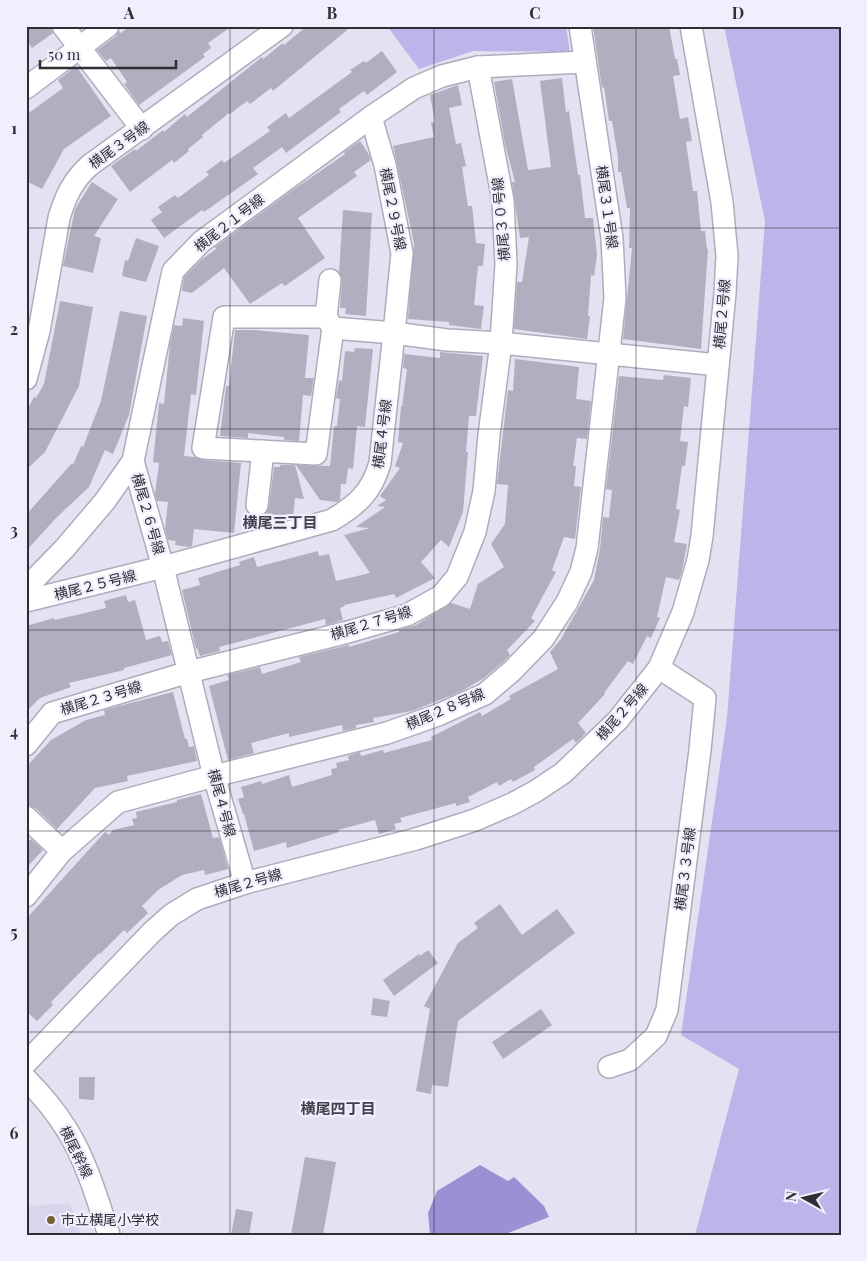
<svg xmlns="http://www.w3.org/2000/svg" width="867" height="1261" font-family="'Playfair Display','Noto Sans JP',serif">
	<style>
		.built { fill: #d9d5ed }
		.green { fill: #beb4ea }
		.water { fill: #9d8fd3 }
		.building { fill: #b1aebf }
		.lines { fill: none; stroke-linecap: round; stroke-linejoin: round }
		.minor-casing { stroke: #aeacbc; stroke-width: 24 }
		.minor { stroke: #fff; stroke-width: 21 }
		.grid { fill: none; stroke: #2f2e34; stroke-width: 1; stroke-opacity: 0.55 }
		.poi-dot { fill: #786030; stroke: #f1effd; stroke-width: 2 }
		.labels { text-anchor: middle; stroke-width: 4.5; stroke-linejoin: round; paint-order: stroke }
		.street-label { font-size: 14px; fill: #2f2e34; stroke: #f1effd }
		.poi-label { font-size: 14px; fill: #2f2e34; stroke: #f1effd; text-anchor: start }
		.neighbourhood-label { font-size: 15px; font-weight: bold; fill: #423f4d; stroke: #f1effd }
		.neatline { fill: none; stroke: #2f2e34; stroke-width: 2 }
		.grid-label { font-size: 16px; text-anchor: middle; font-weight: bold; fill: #2f2e34 }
	</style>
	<rect width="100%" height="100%" fill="#e4e1f3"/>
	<!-- built -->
	<path class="built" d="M70,1203L81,1235H26V1206Z"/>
	<!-- green -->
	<g class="green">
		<path d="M387,26H566L570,52L473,51L419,69Z"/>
		<path d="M724,26H841V1235H608H695L739,1069L681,1035L727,718L765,221Z"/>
	</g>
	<!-- water -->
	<path class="water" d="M480,1165L508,1181L514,1177L544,1206L549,1217L503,1235H430L428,1213L437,1191Z"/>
	<!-- building -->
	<g class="building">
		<path d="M26,26H51L53,33L32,48L26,39Z"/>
		<path d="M130,26H232L208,43L211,48L203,54L205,57L139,105L124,84L127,82L111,58L106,61L97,50L116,36L119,31L121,33Z"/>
		<path d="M307,26H352L273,91L271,88L250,104L247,101L230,114L229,113L202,135L203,137L188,149L189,151L174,163L172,160L130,192L111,166L135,149L136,151L163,130L164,132L185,114L187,117L262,57L263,59L283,43L284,45Z"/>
		<path d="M593,26H669L675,59H677L680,75L673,76L680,119L688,117L692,141L686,142L693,191H697L701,231H705L707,249H708L701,349L623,339L632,248H629L630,208H627L621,172H618V157L612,121H609L604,87L602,88Z"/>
		<path d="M382,51L397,72L367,95L364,91L339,109L341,112L286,153L282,147L253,168L258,174L204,212L202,210L164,238L151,220L162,212L158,207L175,195L178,198L209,175L206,172L222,160L224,163L270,131L267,127L286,113L289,118L352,72L350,70L364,61L366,63Z"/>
		<path d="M76,66L111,116L64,149L42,189L26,181V115L63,88L58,80Z"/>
		<path d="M562,78L566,112L569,111L578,175H580L585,218H593L597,255L594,276L591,275L588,316H590L587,339L514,329L517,282H522L529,237L520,238L512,182H515L505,144L494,82L512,79L528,170L551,167L540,81Z"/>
		<path d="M458,85L462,105L449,108L456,144L461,143L466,166L462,167L468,206H472L476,243L485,244L483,266H478L474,305L484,306L481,329L449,325V322L408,319L414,243L393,146L434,137L431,123L435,122L430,95Z"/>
		<path d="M360,141L368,153L371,160L354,172L357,176L298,218L325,258L285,286L282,283L250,304L224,268L192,293L182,291L184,277L201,260L216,249L215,247L290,192L345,154L344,152Z"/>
		<path d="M92,182L118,199L94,236L101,238L93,273L63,266L75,209Z"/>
		<path d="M343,210L372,213L366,316L345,314L346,308H340L342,281L339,272Z"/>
		<path d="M136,238L159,246L146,282L122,276L125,260L128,261Z"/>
		<path d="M60,301L93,307L79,386L45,452L26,470V412L34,397L36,398L44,384Z"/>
		<path d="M120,311L147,316L129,415L113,454L105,450L89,487L55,519L26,551V515L72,463L73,465L81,446L83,447L101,401Z"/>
		<path d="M183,318L204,321L196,395L191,394L184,456L195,457L202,460L241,463L234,533L194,529L192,546L189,547L175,545L176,541L168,540L165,529L168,502L157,501L155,494L159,463L153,462L159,403L164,404L170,344L174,325L182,326Z"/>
		<path d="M235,330H253L309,335L305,378H314L311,396L303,395L299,441L284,440V437L248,433V438L220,436L226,386H229Z"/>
		<path d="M355,348L373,349L365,427L357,426L353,469L348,468L346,484H341L340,500L337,502L320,500L296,465L330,466L334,426H337L340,399L336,398L339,380L342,381L345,351L354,352Z"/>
		<path d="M440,352L483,356L476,416H469L466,452H468L463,512L449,547L441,540L421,562L435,578L396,598L394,594L344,605L345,606L340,608L343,620L326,625L325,619L219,647L220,651L200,656L197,648L196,649L182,590L200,585L198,578L240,565L239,562L254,557L257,567L318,551L319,556L329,554L336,581L370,573L344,535L370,528L356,527L385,507L377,506L386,500L380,496L400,468L395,466L403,443L398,442L401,406L402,407L407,369L403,368L404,354L440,358Z"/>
		<path d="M515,359L579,367L576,399L591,401L587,439L577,438L573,466H576L574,486L581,487L575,539L564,537L552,570L556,572L531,618L535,621L507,650L510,655L503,662L484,678L460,692L412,711L373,718L374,722L356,725V728L343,731L342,725L289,737V733L251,743L254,753L228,760L209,686L229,680L227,675L260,667L262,674L301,662L299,657L349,645V647L399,632V630L416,625L451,603L470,609L478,584L504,567L491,544L505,524L508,485L497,484L508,390L513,391Z"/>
		<path d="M664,375L691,378L688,407L684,406L680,441L688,442L685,466H682L676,509L680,510L674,542L687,544L682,571L679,580L666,577L657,617L660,618L651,638L647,636L633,664L628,661L604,693L605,694L578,723L586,733L576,743L573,739L534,767L535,770L513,782L511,779L499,786L497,782L468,797L470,802L456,806V803L400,818L402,822L394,824L396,829L379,834L375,820L338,830L339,832L287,848L286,842L254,851L244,814H243L238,799L244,797L241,787L261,781L262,784L289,775L292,787L332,775L331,769L337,768L336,763L349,760L348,756L360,752L361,756L383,750L384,753L432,740L431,737L480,712L482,716L511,699L509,696L558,669L550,652L561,639L594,580L600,549L603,517L609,518L612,490L606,489L619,376L663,380Z"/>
		<path d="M280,465H295L304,499L295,498L293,518L287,520L264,517L269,506L274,467H280Z"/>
		<path d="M126,595L128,602L135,600L146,640L160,636L162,642L168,641L172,655L124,668V670L69,683L71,687L40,698L26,712V626L54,618L55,620L106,608L104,601Z"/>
		<path d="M173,692L185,739H187L189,747L194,746L197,761L127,776L128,781L95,788L57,829L35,808L26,804V767L51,740L86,720L105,715L104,710Z"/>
		<path d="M201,794L213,838L219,837L228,869L205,875L204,870L182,875L158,890L142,906L148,913L127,933L124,930L100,954L99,953L51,1002L53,1005L37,1021L26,1011V919L105,832L109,835L113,830L134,825L132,819L137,818L136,812L177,802V800Z"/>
		<path d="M31,839L43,850L26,868V845Z"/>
		<path d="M500,904L522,935L557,909L575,933L458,1021L448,1087L432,1085L431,1094L416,1091L430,1009L424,1006L458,943L478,928L474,923Z"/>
		<path d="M428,950L438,963L394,996L383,980L419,954L420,956Z"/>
		<path d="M373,998L390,1001L387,1017L371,1015Z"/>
		<path d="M541,1009L552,1025L503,1059L492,1042Z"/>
		<path d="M79,1077H95L94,1100L79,1099Z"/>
		<path d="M305,1157L336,1162L323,1235H291Z"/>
		<path d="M236,1209L253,1212L249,1235H231Z"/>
	</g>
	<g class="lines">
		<defs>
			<g id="minor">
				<path d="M63,26L142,129"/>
				<path d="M26,88L108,26"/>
				<path d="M326,317H224L203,448L316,454L333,328L326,317L330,280"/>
				<path d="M333,328L394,333L402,253L385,165L371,117"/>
				<path d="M26,379L39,331L59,218C65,197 73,180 90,165L282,26"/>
				<path d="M257,505L263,451"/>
				<path d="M26,588L65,548L105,501L133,461L173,271L201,242L371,117L414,88L442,76L478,67L585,62"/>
				<path d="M26,601L163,567L133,461"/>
				<path d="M26,745L52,713L189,672L348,632L407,615L441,596L457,577L475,532L484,491L489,435L501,343L506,264L503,201L478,67"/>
				<path d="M26,817L62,851"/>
				<path d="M245,883L214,776L163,567L332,520C357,505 372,492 380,463L394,333L447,340L501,343L718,365"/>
				<path d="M26,896L62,851L118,802L214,776L387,733L438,715L485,694L512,671L543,639L567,602L581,572L587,548L615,298L612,238L580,26"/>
				<path d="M26,1063L152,932L171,915L197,899L245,883L416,839L475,820L512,804L536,791L563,773L618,720L659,668L683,612L698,560L702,536L725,293L727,256L722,202L691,26"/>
				<path d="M609,1067L630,1060L656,1036L667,1010L700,750L705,698L659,668"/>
				<path d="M26,1079C41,1094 56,1112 67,1130C86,1160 98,1201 109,1235"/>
			</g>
		</defs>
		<!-- minor casing -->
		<use href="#minor" class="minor-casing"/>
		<!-- minor -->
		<use href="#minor" class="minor"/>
	</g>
	<!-- grid -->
	<path class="grid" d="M230,26V1235M434,26V1235M636,26V1235M26,228H841M26,429H841M26,630H841M26,831H841M26,1032H841"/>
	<!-- markers -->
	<circle class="poi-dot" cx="51" cy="1220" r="5"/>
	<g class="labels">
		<!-- street labels -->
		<g class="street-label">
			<text transform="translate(119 145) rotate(-36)" y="5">横尾３号線</text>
			<text transform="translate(607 207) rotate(82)" y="5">横尾３１号線</text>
			<text transform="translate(393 209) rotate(79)" y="5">横尾２９号線</text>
			<text transform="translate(501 219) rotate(-95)" y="5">横尾３０号線</text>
			<text transform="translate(229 223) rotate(-38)" y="5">横尾２１号線</text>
			<text transform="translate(722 314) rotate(-85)" y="5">横尾２号線</text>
			<text transform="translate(382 434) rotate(-83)" y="5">横尾４号線</text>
			<text transform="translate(148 514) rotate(74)" y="5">横尾２６号線</text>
			<text transform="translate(95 585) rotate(-14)" y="5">横尾２５号線</text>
			<text transform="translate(371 623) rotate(-17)" y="5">横尾２７号線</text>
			<text transform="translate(101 698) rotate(-17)" y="5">横尾２３号線</text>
			<text transform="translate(445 709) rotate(-23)" y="5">横尾２８号線</text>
			<text transform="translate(622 712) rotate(-49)" y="5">横尾２号線</text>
			<text transform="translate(222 803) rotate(75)" y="5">横尾４号線</text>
			<text transform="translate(685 869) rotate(-83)" y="5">横尾３３号線</text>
			<text transform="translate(248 883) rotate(-16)" y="5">横尾２号線</text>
			<text transform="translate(76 1152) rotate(64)" y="5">横尾幹線</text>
		</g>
		<!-- poi labels -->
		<g class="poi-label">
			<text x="61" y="1225">市立横尾小学校</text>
		</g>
		<!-- neighbourhood labels -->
		<g class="neighbourhood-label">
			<text x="280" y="528">横尾三丁目</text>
			<text x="338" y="1114">横尾四丁目</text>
		</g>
	</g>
	<!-- border -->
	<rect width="867" height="1261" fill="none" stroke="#f1effd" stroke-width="55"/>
	<!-- north arrow -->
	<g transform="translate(804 1198) rotate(278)" stroke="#f1effd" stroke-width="4" paint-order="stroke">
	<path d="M0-4L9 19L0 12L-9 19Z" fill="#2f2e34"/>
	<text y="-8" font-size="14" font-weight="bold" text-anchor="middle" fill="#2f2e34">N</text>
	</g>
	<!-- scale -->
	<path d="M40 60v8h136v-8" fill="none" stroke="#2f2e34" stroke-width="2.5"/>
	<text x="48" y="60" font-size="15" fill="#2f2e34" stroke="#f1effd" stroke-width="4" paint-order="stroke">50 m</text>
	<rect x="28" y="28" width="812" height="1206" class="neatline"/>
	<g class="grid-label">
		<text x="129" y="19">A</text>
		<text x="332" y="19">B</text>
		<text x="535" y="19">C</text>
		<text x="738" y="19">D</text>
		<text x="14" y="134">1</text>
		<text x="14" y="335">2</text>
		<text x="14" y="536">3</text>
		<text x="14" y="737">4</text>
		<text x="14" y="938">5</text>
		<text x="14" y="1139">6</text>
	</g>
</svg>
